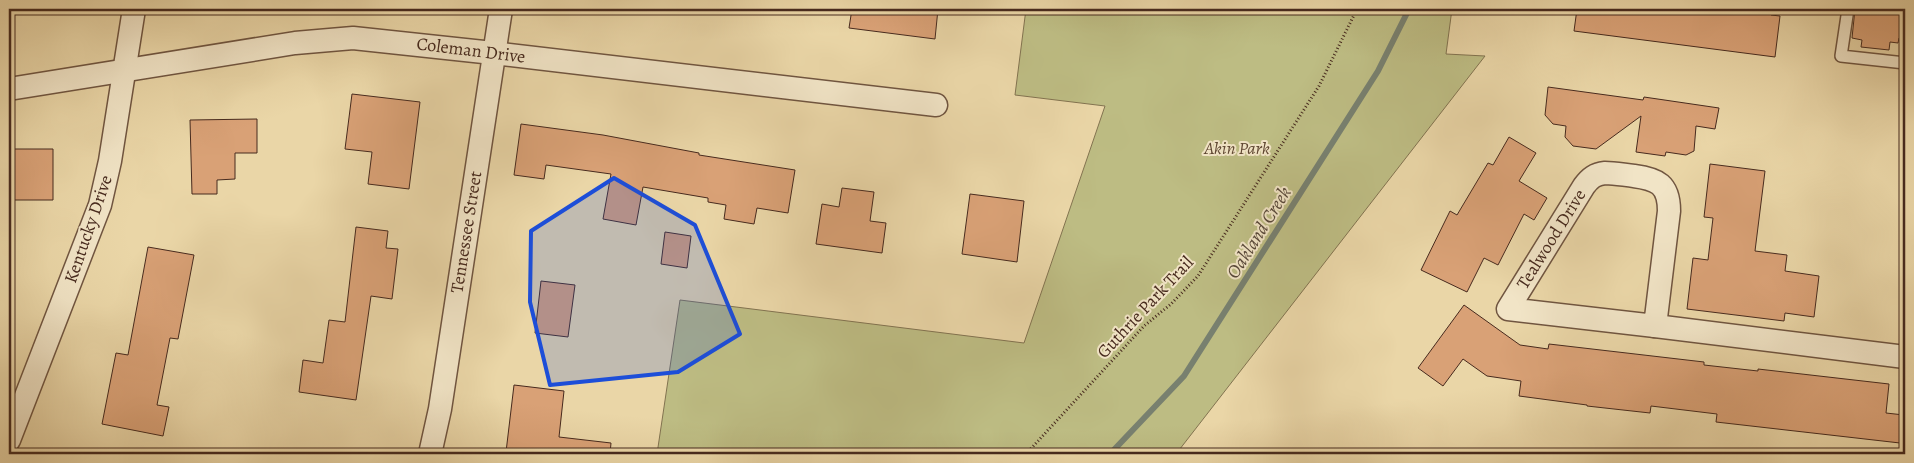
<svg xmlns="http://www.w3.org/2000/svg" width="1914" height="463" font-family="Alegreya,serif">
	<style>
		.green { fill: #bdbc83; stroke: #827350 }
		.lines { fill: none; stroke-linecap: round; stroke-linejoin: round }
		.stream { stroke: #78806f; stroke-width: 6 }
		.building { fill: #d9a176; stroke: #472a1e }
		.service-casing { stroke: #705540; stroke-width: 14 }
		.minor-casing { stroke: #705540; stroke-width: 25 }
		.path { stroke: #472a1e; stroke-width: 3; stroke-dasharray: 1 2.5; stroke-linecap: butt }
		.service { stroke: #f1e4c6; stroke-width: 11 }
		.minor { stroke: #f1e4c6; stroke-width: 22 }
		.marked { fill: #1d4ed8; fill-opacity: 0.2; stroke: #1d4ed8; stroke-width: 4; stroke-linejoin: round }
		.labels { text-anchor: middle; stroke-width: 4; stroke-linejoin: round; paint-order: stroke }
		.street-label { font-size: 18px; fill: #472a1e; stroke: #f1e4c6 }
		.park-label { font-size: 18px; font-style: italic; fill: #5f4732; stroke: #f1e4c6 }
		.water-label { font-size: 19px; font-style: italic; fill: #574739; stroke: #f1e4c6 }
	</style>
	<rect width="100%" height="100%" fill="#ead6a7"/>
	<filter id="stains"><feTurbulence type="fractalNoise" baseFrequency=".004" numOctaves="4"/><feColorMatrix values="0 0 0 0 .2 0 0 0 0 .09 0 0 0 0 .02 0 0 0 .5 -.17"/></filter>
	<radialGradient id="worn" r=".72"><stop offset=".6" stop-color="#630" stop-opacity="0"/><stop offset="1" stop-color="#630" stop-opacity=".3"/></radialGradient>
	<!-- green -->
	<path class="green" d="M1026,9H1452L1446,54L1485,56L1176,454H657L680,300L1024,343L1105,106L1015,95Z"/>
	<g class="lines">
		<!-- stream -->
		<path class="stream" d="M1110,454L1184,376L1378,71L1409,9"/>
	</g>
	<!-- building -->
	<g class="building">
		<path d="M852,9H938L935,39L849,28Z"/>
		<path d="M1577,9H1772L1771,15L1780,16L1775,57L1574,31Z"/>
		<path d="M1855,9H1905V39L1899,38L1898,43L1890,42L1889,50L1861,47L1862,40L1852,38Z"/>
		<path d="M1548,87L1643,100L1644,97L1719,108L1715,129L1696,126L1694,151L1686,155L1666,152L1665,156L1636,152L1641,116L1596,149L1573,146L1565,137L1566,126L1553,124L1545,115Z"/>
		<path d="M352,94L420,102L409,189L368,184L372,152L345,149Z"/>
		<path d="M257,119V153H235V179L217,180V194H192L190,120Z"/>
		<path d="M521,124L603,135L699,153V155L795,170L788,213L757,208L754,224L724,219L726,205L708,202V198L643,187L636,225L603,219L611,174L546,165L544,179L514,175Z"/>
		<path d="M1509,137L1536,153L1519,181L1547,198L1534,220L1524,214L1498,265L1484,258L1467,292L1421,270L1450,211L1457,215L1488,163L1493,165Z"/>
		<path d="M9,149H53V200H11V184H9Z"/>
		<path d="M1710,164L1765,171L1755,251L1787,255L1785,271L1819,276L1814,317L1785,313L1784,321L1687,309L1693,258L1708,260L1713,218L1704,217Z"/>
		<path d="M842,188L874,192L870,221L886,223L882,253L816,244L822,204L839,207Z"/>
		<path d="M970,194L1024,201L1017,262L962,254Z"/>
		<path d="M356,227L388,231L386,248L398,249L392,299L371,296L356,400L299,392L303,360L323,363L329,320L345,322Z"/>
		<path d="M665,232L691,236L687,268L661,264Z"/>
		<path d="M148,247L194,255L178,339L170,338L157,405L169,407L163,436L102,424L116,353L128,355Z"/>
		<path d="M541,281L575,285L568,337L535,333Z"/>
		<path d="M1464,305L1520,345L1548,349L1549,344L1704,362V365L1758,371V369L1889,384L1886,413L1904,415L1900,443L1716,422L1717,414L1651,406L1650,413L1587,406V405L1519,396L1521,381L1487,376L1463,359L1443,386L1418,368Z"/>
		<path d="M514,385L564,391L559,437L611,443L610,454H528L506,452Z"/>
	</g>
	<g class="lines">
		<defs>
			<path id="service" d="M1848,9L1841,56L1905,63"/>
			<g id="minor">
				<path d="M9,89L295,43L353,38L493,53L936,105"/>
				<path d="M1605,173C1615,173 1624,175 1634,176C1657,179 1669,184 1669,211L1655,326L1508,309L1584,186C1590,178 1595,174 1605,173Z"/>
				<path d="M1655,326L1905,357"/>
				<path d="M9,440L100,205L110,161L134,9"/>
				<path d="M430,454L440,409L501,9"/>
			</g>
		</defs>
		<!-- service casing -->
		<use href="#service" class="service-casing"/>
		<!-- minor casing -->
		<use href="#minor" class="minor-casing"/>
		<!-- path -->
		<path class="path" d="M1026,454L1144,326L1171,304L1198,276L1319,86L1357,9"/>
		<!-- service -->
		<use href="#service" class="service"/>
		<!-- minor -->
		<use href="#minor" class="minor"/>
	</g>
	<!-- marked area -->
	<path class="marked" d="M614,178L695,225L740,334L678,372L550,385L530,302L531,231Z"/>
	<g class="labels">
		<!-- street labels -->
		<g class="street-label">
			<text transform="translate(471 50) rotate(7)" y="6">Coleman Drive</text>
			<text transform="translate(88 229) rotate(-71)" y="6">Kentucky Drive</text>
			<text transform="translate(466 232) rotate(-81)" y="6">Tennessee Street</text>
			<text transform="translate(1551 239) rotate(-58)" y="6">Tealwood Drive</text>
			<text transform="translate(1145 307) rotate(-47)" y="6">Guthrie Park Trail</text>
		</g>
		<!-- park labels -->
		<g class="park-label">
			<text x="1237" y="154">Akin Park</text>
		</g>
		<!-- water labels -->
		<g class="water-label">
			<text transform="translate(1258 232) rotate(-58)" y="7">Oakland Creek</text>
		</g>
	</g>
	<!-- margin -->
	<rect width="1914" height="463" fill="none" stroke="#ead6a7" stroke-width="30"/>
	<rect x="10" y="10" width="1894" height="443" fill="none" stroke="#472a1e" stroke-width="2.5"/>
	<rect x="15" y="15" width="1884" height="433" fill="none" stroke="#472a1e"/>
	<rect width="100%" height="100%" filter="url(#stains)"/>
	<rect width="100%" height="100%" fill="url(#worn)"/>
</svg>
